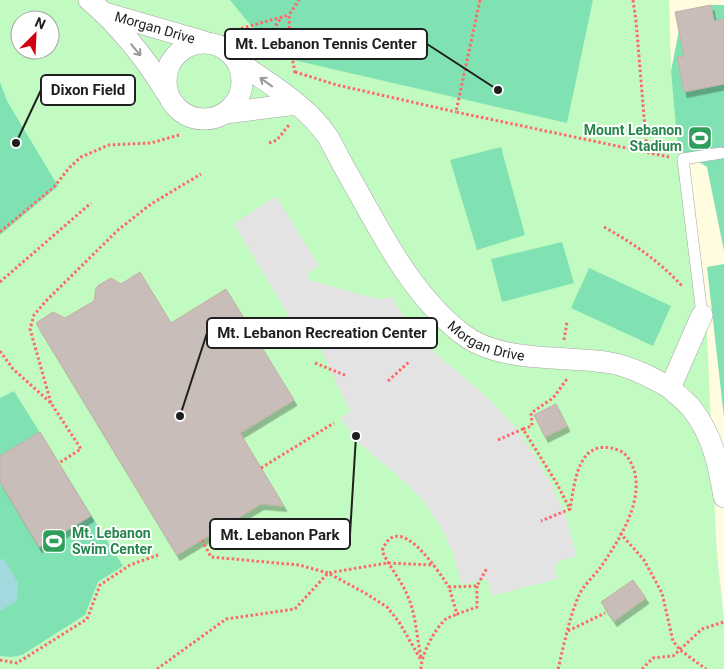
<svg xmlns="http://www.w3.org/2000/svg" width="724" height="669" font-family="Roboto,sans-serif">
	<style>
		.education { fill: #fffce0 }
		.park { fill: #c2fbc1; fill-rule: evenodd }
		.pitch { fill: #80e2b3 }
		.parking { fill: #e3e3e3 }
		.water { fill: #a4d8df }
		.building { fill: #c8bdb8; stroke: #c3b0a7; filter: url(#shadow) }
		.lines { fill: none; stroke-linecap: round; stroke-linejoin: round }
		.lane-casing { stroke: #a6a6a6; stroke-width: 12 }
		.street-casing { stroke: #a6a6a6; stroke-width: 22 }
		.path { stroke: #ff6868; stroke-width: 3; stroke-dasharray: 2.5 2.5; stroke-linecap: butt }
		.lane { stroke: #fff; stroke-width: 11 }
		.street { stroke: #fff; stroke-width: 21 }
		.oneway { stroke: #9a9a9a }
		.labels { text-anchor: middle; stroke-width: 4; stroke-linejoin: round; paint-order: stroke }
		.street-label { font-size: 14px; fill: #1f1f1f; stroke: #fff }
		.leisure-label { font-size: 14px; font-weight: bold; fill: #27864d; stroke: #fff; text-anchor: end }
		.leader { fill: none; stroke: #1f1f1f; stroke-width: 2 }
		.callout-dot { fill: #1f1f1f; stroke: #fff; stroke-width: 2 }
		.callout { fill: #fff; stroke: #1f1f1f; stroke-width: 2 }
		.callout-label { font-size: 15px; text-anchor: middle; font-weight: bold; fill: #1f1f1f }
	</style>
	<defs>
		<filter id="shadow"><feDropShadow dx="3" dy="5.5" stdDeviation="0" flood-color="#0004"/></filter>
	</defs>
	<rect width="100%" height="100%" fill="#f0ece5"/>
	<!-- education -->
	<path class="education" d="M669,0H724V620L671,71Z"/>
	<!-- park -->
	<path class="park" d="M0,0H669L671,71L688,159L706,314L717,559L724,620V669H0ZM20,20H50V50H20Z"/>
	<!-- pitch -->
	<g class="pitch">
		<path d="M230,0H593L567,123L276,56Z"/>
		<path d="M711,5H724V251L707,167L678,149L671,71L679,30Z"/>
		<path d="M0,82L7,101L58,186L0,235Z"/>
		<path d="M501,147L525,235L477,250L450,160Z"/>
		<path d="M562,242L574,283L502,302L491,259Z"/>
		<path d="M724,264V418L707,267Z"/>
		<path d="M589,268L671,306L653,346L571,308Z"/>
		<path d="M14,391L123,566L98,582L85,615L22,655L11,657L0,656V398Z"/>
	</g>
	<!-- parking -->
	<path class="parking" d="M276,196L319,266L307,273L309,280L377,299L392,297L409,325L435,353L487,397L516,428L535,456L551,484L565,514L577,556L558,562L555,568L557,579L492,596L488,581L485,579L462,585L453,553L442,529L422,499L397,475L361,445L340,418L350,412L313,332L302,338L234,224Z"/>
	<!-- water -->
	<path class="water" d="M3,558L18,583L17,600L0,611V560Z"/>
	<!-- building -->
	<g class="building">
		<path d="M711,5L714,21L724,19V84L684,92L677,57L684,56L675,12Z"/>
		<path d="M140,272L171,323L226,289L294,400L240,433L284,506L261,504L177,555L36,323L53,312L65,318L94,301L96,288L99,285L111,278L121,284Z"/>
		<path d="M556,404L567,426L545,437L534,415Z"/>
		<path d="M40,432L91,516L39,547L0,482V456Z"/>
		<path d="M633,580L646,598L614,621L601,602Z"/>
	</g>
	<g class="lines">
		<defs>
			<path id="lane" d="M702,315L683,159L721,153"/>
			<g id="street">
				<path d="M89,0C118,24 146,59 166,92"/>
				<path id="s1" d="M105,13L205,42"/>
				<circle cx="204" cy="81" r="38"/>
				<path id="s2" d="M236,60C267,83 306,104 328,137C335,149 341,162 348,174C380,230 409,292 461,333C500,364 564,355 611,363C632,367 651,377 670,388"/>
				<path d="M226,113L296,104"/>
				<path d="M702,315L670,388C677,395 686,401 692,409C712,434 719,465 724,497"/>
			</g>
		</defs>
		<!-- lane casing -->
		<use href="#lane" class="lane-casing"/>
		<!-- street casing -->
		<use href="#street" class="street-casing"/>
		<!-- path -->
		<g class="path">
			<path d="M480,0L456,112L669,157"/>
			<path d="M633,0L636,21L647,152"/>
			<path d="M224,37L228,32L289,15"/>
			<path d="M258,50L282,17"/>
			<path d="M295,72L337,85L456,112"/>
			<path d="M295,73L290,46L289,15L299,0"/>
			<path d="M269,143L277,140L289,125"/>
			<path d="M604,227C633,243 659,261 682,286"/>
			<path d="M0,232L54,187L69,168L81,157L109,145L151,143L179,135"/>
			<path d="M0,282L91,203"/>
			<path d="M564,340L567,322"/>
			<path d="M0,351L13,369L51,403L81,449L59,463"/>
			<path d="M315,363L347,376"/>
			<path d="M388,381L410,361"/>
			<path d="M51,403L30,329L34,315L46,301L118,230L151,204L201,174"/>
			<path d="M523,429L532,426L531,413L553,398L567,379"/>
			<path d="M498,440L523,429L556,482L570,509L541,521"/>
			<path d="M261,468L334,423"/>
			<path d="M620,533L644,560L662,593L673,641L680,650L706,669"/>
			<path d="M202,540L211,557L299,565L328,573L365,593L387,607L399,622L421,660"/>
			<path d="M477,586V607L457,614L449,587L477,586L487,568"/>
			<path d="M568,631L605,613"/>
			<path d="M421,657C417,638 416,617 409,599C402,581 390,568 382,551C398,508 438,571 449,587"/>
			<path d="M0,660L17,663L87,619L100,585L130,565L158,555"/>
			<path d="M157,669L226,619L295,609L328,573L387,563L434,565"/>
			<path d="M421,669C421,655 435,628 446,619C449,617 453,616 457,614"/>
			<path d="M558,669C564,645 569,618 579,595C584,585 593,577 600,568C618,542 644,502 634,470C631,462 627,453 618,450C578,436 575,481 570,509"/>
			<path d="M642,669L653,658L673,656L702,629L724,622"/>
		</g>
		<!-- lane -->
		<use href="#lane" class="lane"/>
		<!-- street -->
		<use href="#street" class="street"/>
	</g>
	<!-- one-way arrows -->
	<defs><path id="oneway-shaft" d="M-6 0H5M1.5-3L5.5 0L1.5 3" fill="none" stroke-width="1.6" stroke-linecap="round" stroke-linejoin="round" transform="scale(1.25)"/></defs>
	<g class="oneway">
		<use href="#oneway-shaft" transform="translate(136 50) rotate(50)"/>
		<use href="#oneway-shaft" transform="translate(266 82) rotate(-144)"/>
	</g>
	<!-- icons -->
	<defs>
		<symbol id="stadium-square" viewBox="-11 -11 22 22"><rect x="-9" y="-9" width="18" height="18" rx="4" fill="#2e9e5b" stroke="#fff"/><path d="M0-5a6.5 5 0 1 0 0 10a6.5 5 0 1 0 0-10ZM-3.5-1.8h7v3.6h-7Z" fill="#fff"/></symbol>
	</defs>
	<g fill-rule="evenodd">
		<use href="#stadium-square" x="686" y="124" width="28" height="28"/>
		<use href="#stadium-square" x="40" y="527" width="28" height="28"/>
	</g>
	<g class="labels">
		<!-- street labels -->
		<g class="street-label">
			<text dy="5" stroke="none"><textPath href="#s1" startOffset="52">Morgan Drive</textPath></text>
			<text dy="5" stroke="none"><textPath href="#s2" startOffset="386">Morgan Drive</textPath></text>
		</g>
		<!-- leisure labels -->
		<g class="leisure-label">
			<text x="682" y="135">Mount Lebanon<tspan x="682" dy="16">Stadium</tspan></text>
			<text x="72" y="538" text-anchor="start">Mt. Lebanon<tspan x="72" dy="16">Swim Center</tspan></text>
		</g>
	</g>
	<!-- callouts -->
	<path class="leader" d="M498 90L427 44M16 143L41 90M180 416L207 333M356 436L350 534"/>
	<g class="callout-dot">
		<circle cx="498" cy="90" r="5"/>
		<circle cx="16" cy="143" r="5"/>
		<circle cx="180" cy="416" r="5"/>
		<circle cx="356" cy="436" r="5"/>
	</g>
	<g class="callout">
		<rect x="225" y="29" width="202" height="30" rx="5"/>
		<rect x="41" y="75" width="94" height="30" rx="5"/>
		<rect x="207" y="318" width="230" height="30" rx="5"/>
		<rect x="210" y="519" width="140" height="30" rx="5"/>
	</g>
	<g class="callout-label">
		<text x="326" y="49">Mt. Lebanon Tennis Center</text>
		<text x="88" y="95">Dixon Field</text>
		<text x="322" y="338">Mt. Lebanon Recreation Center</text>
		<text x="280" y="540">Mt. Lebanon Park</text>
	</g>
	<!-- north arrow -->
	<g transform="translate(35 35) rotate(24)"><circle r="24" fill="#ffffff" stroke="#a5a5a5"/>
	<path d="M0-4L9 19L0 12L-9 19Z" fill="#cf0015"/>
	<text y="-8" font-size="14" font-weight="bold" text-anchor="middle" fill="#1f1f1f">N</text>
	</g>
</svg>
